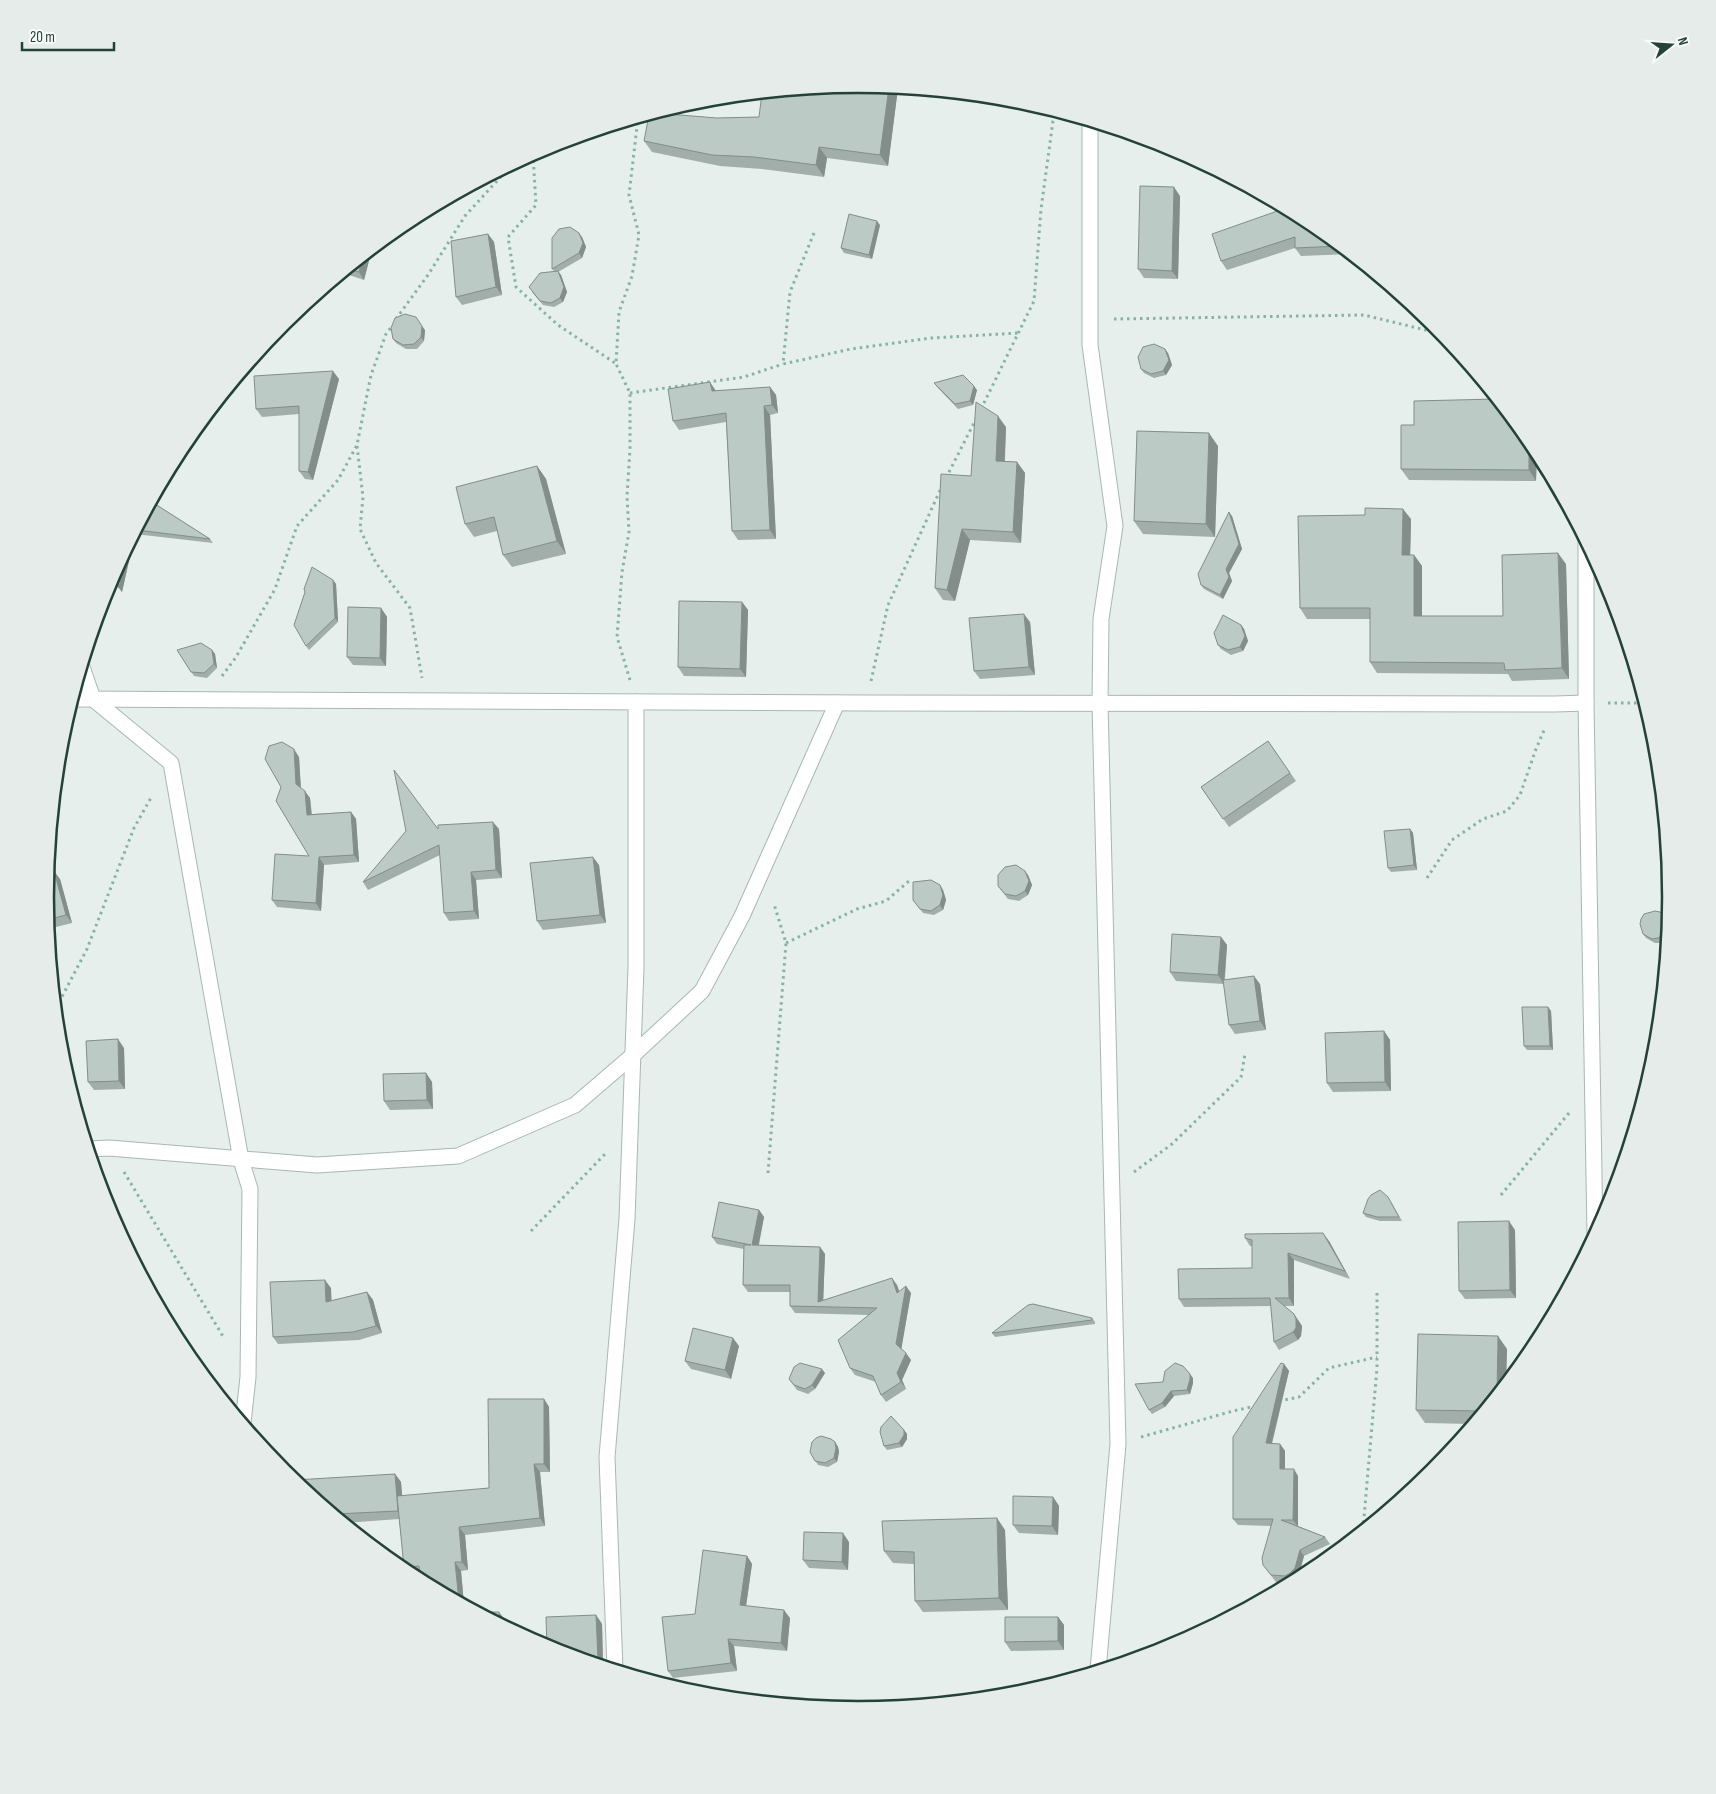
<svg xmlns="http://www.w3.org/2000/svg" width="1716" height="1794" font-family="'Sofia Sans Condensed',sans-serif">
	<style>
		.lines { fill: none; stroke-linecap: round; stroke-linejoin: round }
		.street-casing { stroke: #a8b8b2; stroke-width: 17 }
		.path { stroke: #86b3a5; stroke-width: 3; stroke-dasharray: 2.5 4; stroke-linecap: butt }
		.street { stroke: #fff; stroke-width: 15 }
		.wall { fill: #a1aea9 }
		.shaded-wall { fill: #838d89 }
		.building { fill: #bbcac4; stroke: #838d89 }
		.rim { fill: none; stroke: #24423a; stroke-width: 2.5 }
	</style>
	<rect width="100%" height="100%" fill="#e6efeb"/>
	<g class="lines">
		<defs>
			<g id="street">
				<path d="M1090,122V345L1115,526L1101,619L1100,703L1118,1444L1098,1670"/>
				<path d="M1586,543V703L1595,1234"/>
				<path d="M82,667L93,699L171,763L241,1160L250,1189L248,1377L243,1423"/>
				<path d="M73,699L866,703L1555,704L1586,703"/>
				<path d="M89,1149L109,1148L317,1165L458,1156L575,1105L632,1056L702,991L742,916L837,703"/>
				<path d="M615,1669L607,1457L627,1219L636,967V702"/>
			</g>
		</defs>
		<!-- street casing -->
		<use href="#street" class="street-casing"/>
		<!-- path -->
		<g class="path">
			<path d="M533,154L536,205L508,237L516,287L558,325L615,363"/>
			<path d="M814,233L790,292L783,364L851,349L931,338L1018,333"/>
			<path d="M396,319L428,275L465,216L506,171L519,161"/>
			<path d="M1114,319L1364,315L1442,334"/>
			<path d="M630,393L744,377L783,364"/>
			<path d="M981,409L1034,301L1041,209L1053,121L1060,113"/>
			<path d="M357,446L363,497L360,529L376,563L410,608L422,678"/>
			<path d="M946,478L976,419"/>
			<path d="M222,676L236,657L275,589L297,526L338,480L357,445L371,375L386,334L393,325"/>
			<path d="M630,680L617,637L622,572L629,532L627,496L630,449V393L616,364L619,312L632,276L639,235L629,195L638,118"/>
			<path d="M871,681L888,605L942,486"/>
			<path d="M1608,703H1645"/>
			<path d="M1427,878L1452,840L1483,819L1507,811L1520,795L1536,749L1545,728"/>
			<path d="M786,943L857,909L886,901L910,880"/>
			<path d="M56,1008L87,949L134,828L152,796"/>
			<path d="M124,1172L224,1338"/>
			<path d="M1134,1172L1172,1144L1241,1077L1245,1054"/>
			<path d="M768,1173L786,943L774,904"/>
			<path d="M1501,1195L1569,1113"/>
			<path d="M531,1231L605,1154"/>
			<path d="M1279,1401L1299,1397L1329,1368L1377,1357"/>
			<path d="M1141,1437L1233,1411L1256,1406"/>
			<path d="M1363,1529L1377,1368V1290"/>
		</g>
		<!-- street -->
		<use href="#street" class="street"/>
	</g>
	<!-- wall -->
	<g class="wall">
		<path d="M858,84L898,88L888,166L827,158L824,177L762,169L720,166L652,152L644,141L717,118L759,117Z"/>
		<path d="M1180,196L1178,279L1144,278L1138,269Z"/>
		<path d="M1310,221L1350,254L1301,256L1295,248L1227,270L1221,261Z"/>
		<path d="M880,225L872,259L844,253L841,248Z"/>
		<path d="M488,234L494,242L502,295L462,305L456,297Z"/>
		<path d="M582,237L586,247L582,258L558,272L561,275L567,292L563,302L554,307L543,305L532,292L554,271L552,269Z"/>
		<path d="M372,249L364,280L343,273Z"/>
		<path d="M425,330L424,341L417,349H406L396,343L393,339Z"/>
		<path d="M1168,353L1172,365L1166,375L1154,378L1144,373L1141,369Z"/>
		<path d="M339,379L313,480L305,479L299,471V414L262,417L256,409Z"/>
		<path d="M934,383L977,390L973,405L958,409L937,387Z"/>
		<path d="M770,387L776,395L778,413L770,415L776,539L738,540L732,531L726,422L679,430L673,421L716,391Z"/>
		<path d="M1006,427L1005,461L1017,462L1025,473L1021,543L970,540L955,601L943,600L935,588L971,476Z"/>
		<path d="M1218,446L1215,537L1143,534L1134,521Z"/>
		<path d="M1534,446L1537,451L1536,481L1409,480L1401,469Z"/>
		<path d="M537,466L546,479L566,554L512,567L503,555L497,531L474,537L465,524Z"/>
		<path d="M152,502L210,539L213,543L135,534L122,592L119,588L116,569Z"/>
		<path d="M1365,515L1411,519L1410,555H1414L1422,566V616H1503L1566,564L1569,679L1512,681L1508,674L1377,673L1370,662V619H1307L1300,608Z"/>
		<path d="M1232,516L1242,549L1229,573L1232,581L1223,599L1204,589L1201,585Z"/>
		<path d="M333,580L336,584L338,622L309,650L306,646Z"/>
		<path d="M742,602L748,610L746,677L684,676L678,667Z"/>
		<path d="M381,608L387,617L386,666L353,665L347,657Z"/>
		<path d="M1030,622L1035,675L980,679L974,671Z"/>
		<path d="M1241,625L1244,629L1248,641L1243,651L1231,655L1221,649L1218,645Z"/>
		<path d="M177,650H212L215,654L217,668L207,678L194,676Z"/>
		<path d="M1268,741L1296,781L1229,827L1201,787Z"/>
		<path d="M299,757L301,788L310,798L312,814L351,812L356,819L359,862L324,865L321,911L277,907L272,900L309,856L281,787Z"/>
		<path d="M438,829H499L502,878L476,880L479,919L449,921L444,913L440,855L368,890L363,882Z"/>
		<path d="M1410,829L1413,833L1417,870L1391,872L1388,868Z"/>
		<path d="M599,865L606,923L543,930L537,921Z"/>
		<path d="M1028,875L1032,885L1028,895L1019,901L1008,899L998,886Z"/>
		<path d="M60,879L72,923L48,929L45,897Z"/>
		<path d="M940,885L943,890L946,900L943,910L934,915L923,913L913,900Z"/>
		<path d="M1669,920L1667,939L1661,943H1655L1646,938L1643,934Z"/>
		<path d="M1221,937L1227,945L1225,980L1260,984L1266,1030L1235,1034L1229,1025L1224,984L1176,981L1170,972Z"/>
		<path d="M1548,1007L1551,1011L1553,1050H1527L1524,1046Z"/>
		<path d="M1384,1031L1390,1040L1391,1091L1333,1092L1327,1083Z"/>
		<path d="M124,1048L125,1089L94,1090L88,1082Z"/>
		<path d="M426,1073L432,1082L433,1109L390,1110L384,1101Z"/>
		<path d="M1391,1202L1402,1221H1380L1366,1217L1363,1213Z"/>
		<path d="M759,1210L764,1217L759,1245L820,1247L825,1254L823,1300L897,1285L899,1291L911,1293L901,1349L911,1360L902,1380L906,1389L886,1402L881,1395L876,1382L855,1375L850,1368L869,1315L795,1313L790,1306V1292H748L743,1285L744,1249L717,1244L712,1237Z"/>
		<path d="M1515,1230L1516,1298L1465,1299L1459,1291Z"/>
		<path d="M1245,1238L1329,1241L1350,1279L1294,1260V1306H1284L1294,1314L1302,1326L1301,1336L1298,1340L1279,1350L1274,1342L1271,1306L1184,1307L1179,1299L1252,1268V1246H1250Z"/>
		<path d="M331,1288V1301L367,1292L373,1300L382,1333L359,1340L278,1344L273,1337Z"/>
		<path d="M1092,1318L1095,1322V1324L995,1337L992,1333Z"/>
		<path d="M739,1346L731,1379L691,1369L685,1361Z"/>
		<path d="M1507,1349L1506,1382L1472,1424L1425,1423L1416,1410Z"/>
		<path d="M1284,1364L1289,1371L1272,1444H1280L1285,1451V1469L1298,1476V1526L1325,1537L1330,1544L1304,1556L1299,1574L1295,1580L1289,1583L1276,1582L1263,1565L1271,1526L1238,1525L1233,1519Z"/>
		<path d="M825,1373L815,1389L808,1394L797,1390L789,1379Z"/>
		<path d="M1193,1378V1383L1190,1394L1174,1396L1165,1407L1152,1414L1149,1410L1163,1382Z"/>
		<path d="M544,1399L549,1407L550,1472H540L545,1526L465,1535L468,1570L461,1571L464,1604L421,1581L420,1574L411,1575L409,1574L404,1567L399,1519L345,1523L296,1482L395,1474L401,1482L402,1496L489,1488Z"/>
		<path d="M904,1430L907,1434V1439L902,1447L887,1450L884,1446Z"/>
		<path d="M835,1442L838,1447L839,1452L837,1462L828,1467L818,1465L810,1452Z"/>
		<path d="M1053,1497L1059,1506L1058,1535L1019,1533L1013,1525Z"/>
		<path d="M1005,1530L1008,1610L923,1612L915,1601L914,1564L893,1563L884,1551Z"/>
		<path d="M849,1542L848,1570L809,1568L803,1560Z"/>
		<path d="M747,1556L752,1564L746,1606L790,1618L787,1651L734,1646L737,1671L673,1678L668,1671L695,1614Z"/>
		<path d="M596,1615L602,1624L603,1665L547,1648Z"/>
		<path d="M1058,1617L1064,1625V1650L1011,1651L1005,1642Z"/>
	</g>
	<!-- shaded-wall -->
	<g class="shaded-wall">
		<path d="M889,87L898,88L888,166L880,155Z"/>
		<path d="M819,147L827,158L824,177L816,165Z"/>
		<path d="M1174,187L1180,196L1178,279L1172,271Z"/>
		<path d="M877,221L880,225L872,259L869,255Z"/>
		<path d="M579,233L582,237L586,247L582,258L579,253Z"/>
		<path d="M488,234L494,242L502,295L496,287Z"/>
		<path d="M372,249L364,280L359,272L363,257Z"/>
		<path d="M558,271L561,275L567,292L563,302L560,298Z"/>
		<path d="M422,326L425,330L424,341L421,337Z"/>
		<path d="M1165,349L1168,353L1172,365L1166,375L1163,371Z"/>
		<path d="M333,371L339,379L313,480L308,472Z"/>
		<path d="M710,382L716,391L718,400L712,391Z"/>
		<path d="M974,386L977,390L973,405L970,401Z"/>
		<path d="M770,387L776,395L778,413L772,405Z"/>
		<path d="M764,406L770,415L776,539L770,530Z"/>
		<path d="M998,416L1006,427L1004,472L996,461Z"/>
		<path d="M1209,433L1218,446L1215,537L1206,524Z"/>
		<path d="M1529,439L1534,446L1537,451L1536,481L1529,470Z"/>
		<path d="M1017,462L1025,473L1021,543L1013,532Z"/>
		<path d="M537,466L546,479L566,554L557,541Z"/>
		<path d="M1403,509L1411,519L1410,566L1402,555Z"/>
		<path d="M1229,512L1232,516L1242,549L1229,573L1232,581L1223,599L1220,595L1226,569Z"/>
		<path d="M962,529L970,540L955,601L947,590Z"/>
		<path d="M135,534L122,592L119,588L129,545Z"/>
		<path d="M1558,553L1566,564L1569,679L1562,668Z"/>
		<path d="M1414,555L1422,566V627L1414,616Z"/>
		<path d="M333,580L336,584L338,622L335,618Z"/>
		<path d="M742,602L748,610L746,677L740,669Z"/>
		<path d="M381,608L387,617L386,666L380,658Z"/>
		<path d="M1024,614L1030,622L1035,675L1029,667Z"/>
		<path d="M1241,625L1244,629L1248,641L1243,651L1240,647Z"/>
		<path d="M212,650L215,654L217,668L214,664Z"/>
		<path d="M294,749L299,757L301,792L296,784Z"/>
		<path d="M305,791L310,798L312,822L307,815Z"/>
		<path d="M351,812L356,819L359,862L354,855Z"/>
		<path d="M493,822L499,829L502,878L496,870Z"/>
		<path d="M1410,829L1413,833L1417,870L1414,865Z"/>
		<path d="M319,857L324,865L321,911L316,903Z"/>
		<path d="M593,857L599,865L606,923L600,915Z"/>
		<path d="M54,871L60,879L72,923L66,915Z"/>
		<path d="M1025,871L1028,875L1032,885L1028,895L1025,891Z"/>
		<path d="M471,872L476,880L479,919L474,911Z"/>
		<path d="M940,885L943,890L946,900L943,910L940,905Z"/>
		<path d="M1221,937L1227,945L1224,984L1218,975Z"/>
		<path d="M1254,976L1260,984L1266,1030L1260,1021Z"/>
		<path d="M1548,1007L1551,1011L1553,1050L1550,1046Z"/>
		<path d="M1384,1031L1390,1040L1391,1091L1385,1082Z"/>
		<path d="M118,1039L124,1048L125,1089L119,1081Z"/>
		<path d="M426,1073L432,1082L433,1109L427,1100Z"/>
		<path d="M759,1210L764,1217L757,1252L752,1245Z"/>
		<path d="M1509,1221L1515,1230L1516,1298L1510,1290Z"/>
		<path d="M1323,1233L1329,1241L1350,1279L1345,1271Z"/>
		<path d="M820,1247L825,1254L823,1307L818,1302Z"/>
		<path d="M1288,1253L1294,1260V1306L1289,1298Z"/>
		<path d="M892,1278L897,1285L902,1300L897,1293Z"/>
		<path d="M325,1280L331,1288L332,1310L326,1302Z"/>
		<path d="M906,1286L911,1293L901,1351L896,1344Z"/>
		<path d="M367,1292L373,1300L382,1333L376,1326Z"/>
		<path d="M1294,1314L1302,1326L1301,1336L1298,1340L1293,1332Z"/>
		<path d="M1498,1336L1507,1349L1506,1382L1497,1394Z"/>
		<path d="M733,1338L739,1346L731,1379L725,1370Z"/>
		<path d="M906,1353L911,1360L902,1380L906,1389L901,1382L897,1373Z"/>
		<path d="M1284,1364L1289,1371L1270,1450L1266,1443Z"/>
		<path d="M822,1369L825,1373L815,1389L812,1385Z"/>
		<path d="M1190,1374L1193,1378V1383L1190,1394L1187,1390Z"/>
		<path d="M1171,1391L1174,1396L1165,1407L1162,1403Z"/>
		<path d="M544,1399L549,1407L550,1472L544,1464Z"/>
		<path d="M904,1430L907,1434V1439L902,1447L899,1443Z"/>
		<path d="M835,1442L838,1447L839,1452L837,1462L834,1458Z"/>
		<path d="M1280,1444L1285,1451V1475L1280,1469Z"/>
		<path d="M534,1464L540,1472L545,1526L540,1518Z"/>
		<path d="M1294,1469L1298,1476V1527L1293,1520Z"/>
		<path d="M395,1474L401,1482L404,1519L398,1511Z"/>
		<path d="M1053,1497L1059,1506L1058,1535L1052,1526Z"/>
		<path d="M997,1518L1005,1530L1008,1610L999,1598Z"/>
		<path d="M459,1527L465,1535L468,1570L462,1562Z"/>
		<path d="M843,1533L849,1542L848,1570L842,1562Z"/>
		<path d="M1300,1550L1304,1556L1299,1574L1295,1580L1290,1573Z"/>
		<path d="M747,1556L752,1564L745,1613L740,1605Z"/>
		<path d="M455,1562L461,1571L464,1604L459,1601Z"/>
		<path d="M784,1610L790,1618L787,1651L781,1643Z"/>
		<path d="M499,1612L505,1620V1626L500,1623Z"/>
		<path d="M596,1615L602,1624L603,1665H601L598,1659Z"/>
		<path d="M1058,1617L1064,1625V1650L1058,1641Z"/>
		<path d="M728,1639L734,1646L737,1671L731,1663Z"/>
	</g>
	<!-- building -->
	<g class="building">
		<path d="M858,84L889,87L880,155L819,147L816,165L754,157L712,155L644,141L649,115L655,113L717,118L759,117L762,93Z"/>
		<path d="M1140,186L1174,187L1172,271L1138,269Z"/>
		<path d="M1286,208L1310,221L1340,246L1295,248V237L1221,261L1212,234Z"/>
		<path d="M849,214L877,221L869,255L841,248Z"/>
		<path d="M570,227L579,233L583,243L579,253L552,269V238L559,229Z"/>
		<path d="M488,234L496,287L456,297L451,241Z"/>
		<path d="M363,257L359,272L348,269Z"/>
		<path d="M558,271L564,287L560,298L551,303L540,301L529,287L540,273Z"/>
		<path d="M405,314L416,317L422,326L421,337L414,344L403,345L393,339L391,328L395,318Z"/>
		<path d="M1154,344L1165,349L1169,360L1163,371L1151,374L1141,369L1138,357L1143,347Z"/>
		<path d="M333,371L308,472L299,471V406L256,409L254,376Z"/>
		<path d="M963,375L974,386L970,401L955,404L934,383Z"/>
		<path d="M710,382L712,391L770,387L772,405L764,406L770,530L732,531L726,413L673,421L668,389Z"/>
		<path d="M1496,399L1529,439V470L1401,469V425H1414V401Z"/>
		<path d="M976,402L998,416L996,461L1017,462L1013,532L962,529L947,590L935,588L941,474L971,476Z"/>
		<path d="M1137,431L1209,433L1206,524L1134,521Z"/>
		<path d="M537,466L557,541L503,555L494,517L465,524L456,487Z"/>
		<path d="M152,502L210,539L137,530Z"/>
		<path d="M1365,508L1403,509L1402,555H1414V616H1503L1502,555L1558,553L1562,668L1505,670L1504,663L1370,662V608H1300L1298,516L1365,515Z"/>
		<path d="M1229,512L1239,544L1226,569L1229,577L1220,595L1201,585L1198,574Z"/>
		<path d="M129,545L119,588L116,569Z"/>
		<path d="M312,567L333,580L335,618L306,646L294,625L305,592L304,589Z"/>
		<path d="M679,601L742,602L740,669L678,667Z"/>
		<path d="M348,607L381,608L380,658L347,657Z"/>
		<path d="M1024,614L1029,667L974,671L969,618Z"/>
		<path d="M1223,615L1241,625L1245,636L1240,647L1228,650L1218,645L1214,633Z"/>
		<path d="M201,643L212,650L214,664L204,673L191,672L177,650Z"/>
		<path d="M1268,741L1290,773L1223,819L1201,787Z"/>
		<path d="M282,742L294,749L296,784L305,791L307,815L351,812L354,855L319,857L316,903L272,900L275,854L309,856L276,801L281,787L265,759L269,746Z"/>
		<path d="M394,770L438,829V825L493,822L496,870L471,872L474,911L444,913L439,845L363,882L406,831Z"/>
		<path d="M1410,829L1414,865L1388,868L1384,831Z"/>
		<path d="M593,857L600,915L537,921L530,863Z"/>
		<path d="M1016,865L1025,871L1029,881L1025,891L1016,896L1005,894L998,886V875L1005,867Z"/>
		<path d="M54,871L66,915L47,920L45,897L47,873Z"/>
		<path d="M931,880L940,885L943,895L940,905L931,911L920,909L913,900V882Z"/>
		<path d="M1655,911L1660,912L1669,920L1668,932L1658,938L1652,939L1643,934L1640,924L1641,919L1644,914Z"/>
		<path d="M1172,934L1221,937L1218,975L1170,972Z"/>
		<path d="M1254,976L1260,1021L1229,1025L1223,980Z"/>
		<path d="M1522,1007H1548L1550,1046H1524Z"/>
		<path d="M1384,1031L1385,1082L1327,1083L1325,1033Z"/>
		<path d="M118,1039L119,1081L88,1082L86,1041Z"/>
		<path d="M426,1073L427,1100L384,1101L383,1074Z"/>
		<path d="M1380,1190L1388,1197L1399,1217H1377L1363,1213L1368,1199L1371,1195Z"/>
		<path d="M719,1202L759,1210L752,1245L820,1247L818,1302L892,1278L897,1293L906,1286L896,1344L906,1353L897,1373L901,1382L881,1395L873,1376L850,1368L838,1340L877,1308L790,1306V1285H743L744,1245H751L712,1237Z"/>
		<path d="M1509,1221L1510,1290L1459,1291L1458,1222Z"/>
		<path d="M1323,1233L1345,1271L1288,1253L1289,1298H1275L1294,1314L1296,1319V1328L1293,1332L1274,1342L1270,1298L1179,1299L1178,1269L1252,1268V1240L1245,1238V1234Z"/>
		<path d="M325,1280L326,1302L367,1292L376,1326L353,1332L273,1337L270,1282Z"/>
		<path d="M1033,1304L1092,1318V1320L992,1333L1028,1305Z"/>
		<path d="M693,1328L733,1338L725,1370L685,1361Z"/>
		<path d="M1418,1334L1498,1336L1497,1394L1482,1411L1416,1410Z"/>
		<path d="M800,1363L822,1369L812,1385L805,1389L794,1385L789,1379L794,1367Z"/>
		<path d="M1175,1363L1183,1366L1190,1374V1379L1187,1390L1171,1391L1162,1403L1149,1410L1135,1384L1163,1382L1165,1371Z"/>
		<path d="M1281,1363L1284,1364L1266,1443L1280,1444V1469H1294L1293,1520H1281L1325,1537L1300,1550L1295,1568L1290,1573L1285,1576L1271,1575L1263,1565L1262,1558L1273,1519H1233V1437Z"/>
		<path d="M488,1399H544V1464H534L540,1518L459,1527L462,1562H455L459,1601L421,1581L419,1566L404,1567L397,1496L489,1488Z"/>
		<path d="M891,1416L904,1430V1435L899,1443L884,1446L880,1432L881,1427Z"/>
		<path d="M821,1436L831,1439L835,1442L836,1448L834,1458L825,1463L815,1461L810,1452L812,1442L816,1438Z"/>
		<path d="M395,1474L398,1511L335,1514L296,1482L295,1480Z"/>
		<path d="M1013,1496L1053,1497L1052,1526L1013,1525Z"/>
		<path d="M997,1518L999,1598L915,1601L914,1552L884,1551L882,1521Z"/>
		<path d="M804,1532L843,1533L842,1562L803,1560Z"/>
		<path d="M703,1550L747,1556L740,1605L784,1610L781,1643L728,1639L731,1663L668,1671L662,1617L695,1614Z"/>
		<path d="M480,1612H499L500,1623Z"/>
		<path d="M596,1615L598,1659L585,1660L547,1648L546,1617Z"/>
		<path d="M1005,1617H1058V1641L1005,1642Z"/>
	</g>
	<!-- crop -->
	<path d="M0 0H1716V1794H0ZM54 897a804 804 0 1 1 1608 0a804 804 0 1 1-1608 0Z" fill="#e6ecea" fill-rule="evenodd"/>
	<path class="rim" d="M54 897a804 804 0 1 1 1608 0a804 804 0 1 1-1608 0Z"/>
	<!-- north arrow -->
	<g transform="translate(1671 45) rotate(73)" stroke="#f7fbf9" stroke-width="4" paint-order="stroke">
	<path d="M0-4L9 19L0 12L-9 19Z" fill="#24423a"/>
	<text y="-8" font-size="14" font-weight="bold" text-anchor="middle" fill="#24423a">N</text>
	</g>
	<!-- scale -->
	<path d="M22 42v8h92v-8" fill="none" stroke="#24423a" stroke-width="2.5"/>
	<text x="30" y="42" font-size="15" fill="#24423a" stroke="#f7fbf9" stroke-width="4" paint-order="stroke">20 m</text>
</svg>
